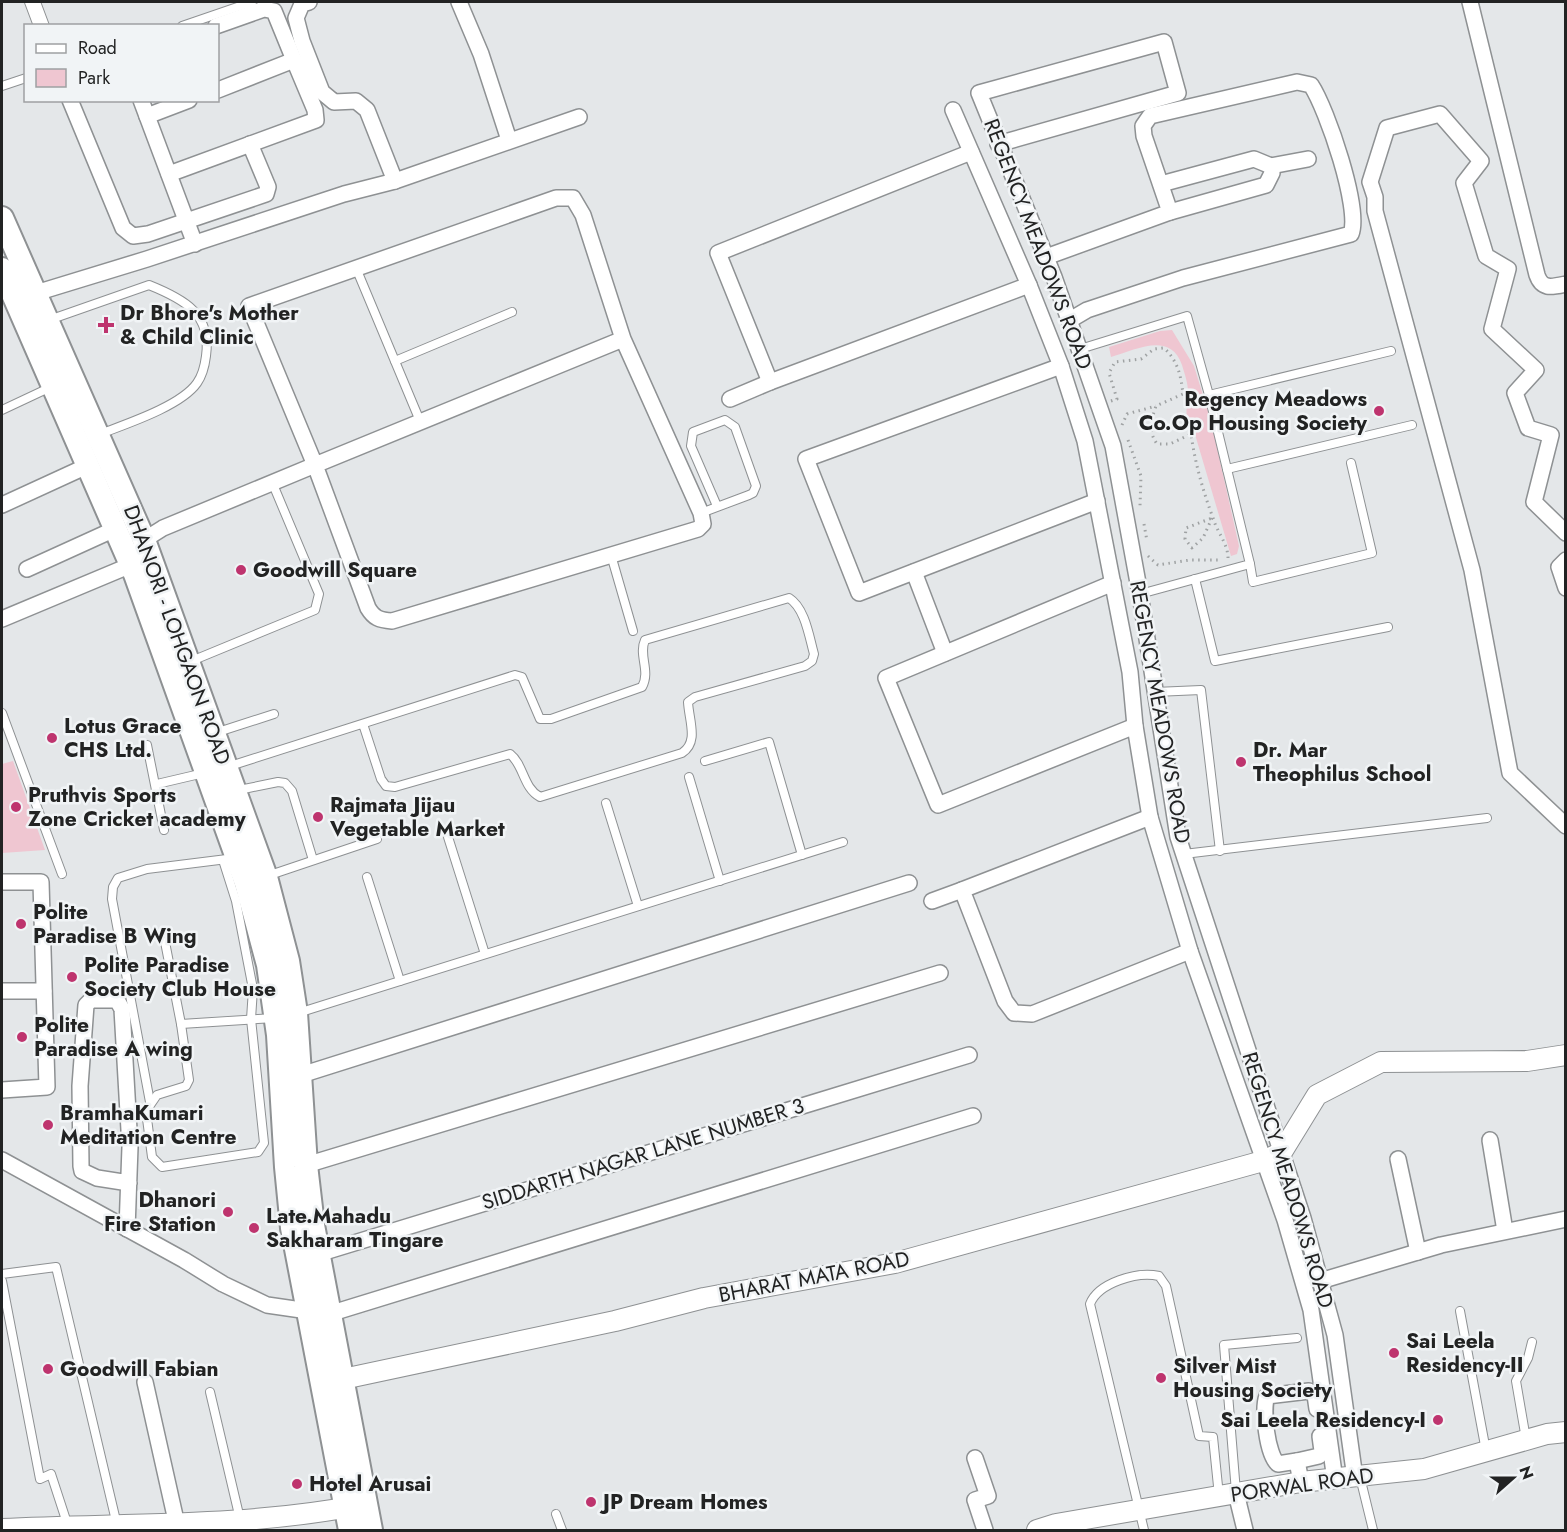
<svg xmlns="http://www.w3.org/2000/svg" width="1567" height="1532" font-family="Jost,sans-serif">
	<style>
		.green { fill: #efc6d1 }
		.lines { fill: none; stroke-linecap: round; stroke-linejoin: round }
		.service-casing { stroke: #8e9193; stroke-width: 10 }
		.minor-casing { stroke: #8e9193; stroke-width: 18 }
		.tertiary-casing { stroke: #8e9193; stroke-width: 22 }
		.secondary-casing { stroke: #8e9193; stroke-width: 26 }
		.path { stroke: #9fa2a3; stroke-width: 3; stroke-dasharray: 1.5 4.5; stroke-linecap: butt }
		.service { stroke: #fff; stroke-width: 8 }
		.minor { stroke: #fff; stroke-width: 15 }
		.tertiary { stroke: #fff; stroke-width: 20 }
		.secondary { stroke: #fff; stroke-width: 22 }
		.poi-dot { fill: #be346e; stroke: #f1f4f6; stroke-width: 2 }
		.labels { text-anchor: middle; stroke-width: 5; stroke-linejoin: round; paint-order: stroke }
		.street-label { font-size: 21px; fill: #222323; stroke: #f1f4f6 }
		.poi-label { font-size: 21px; font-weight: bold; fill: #222323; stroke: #f1f4f6; text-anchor: start }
	</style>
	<rect width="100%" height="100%" fill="#e4e7e9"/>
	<!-- green -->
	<g class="green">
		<path d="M1172,330L1194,366L1211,421L1239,546L1237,554L1231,556L1194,431C1182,416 1188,409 1188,392C1188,383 1185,375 1182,365C1170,331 1136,350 1111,357L1109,347L1160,331Z"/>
		<path d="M13,761L45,850L2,853V764Z"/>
	</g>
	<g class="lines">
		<defs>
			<g id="service">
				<path d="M29,2L38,26"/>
				<path d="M36,2L45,26"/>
				<path d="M182,26L252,2"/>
				<path d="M2,86L26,78"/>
				<path d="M356,268L420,421"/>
				<path d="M49,320L149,285C184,299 212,314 206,356C205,364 202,376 197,383C181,406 126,424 100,434"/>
				<path d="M1080,349L1187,316L1209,395"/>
				<path d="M395,361L512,312"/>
				<path d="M2,410L51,387"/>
				<path d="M1227,469L1412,425"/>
				<path d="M701,513L749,495L753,493L756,486L735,427L725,420L693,432L691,446L717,506"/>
				<path d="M611,555L633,631"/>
				<path d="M1250,564L1253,582L1372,553L1351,463"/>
				<path d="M1195,579L1215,661L1388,627"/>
				<path d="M1140,594L1250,564L1209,395L1391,351"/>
				<path d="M189,662L315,610L319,594L272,482"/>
				<path d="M1155,692L1201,690L1220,851"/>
				<path d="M2,713L62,874"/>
				<path d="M215,733L274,714"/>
				<path d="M147,745L164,830"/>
				<path d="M705,761L769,742L802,855"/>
				<path d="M227,767L515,675L522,677L540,719H551L642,687C651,671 638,655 645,640L789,598C805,608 809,636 814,654L812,661L805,666L695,697L688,702C689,721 699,742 682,753L540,797C523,788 524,765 510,754L395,787L386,786L381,779L363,724"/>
				<path d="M689,777L720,881"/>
				<path d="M157,784L204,773"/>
				<path d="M239,790L278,782L285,783L292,791L313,860"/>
				<path d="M606,803L638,906"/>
				<path d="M448,837L485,954"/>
				<path d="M1184,854L1487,818"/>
				<path d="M267,876L377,839"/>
				<path d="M367,877L400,981"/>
				<path d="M165,942L181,1024L274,1018"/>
				<path d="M298,1013L843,842"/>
				<path d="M181,1024L189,1080L186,1086L157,1095L146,1111L152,1157L162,1167L258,1152L264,1143L251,1019L253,989L236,901L223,860"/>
				<path d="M150,1102L112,899L113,887L118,878L147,869L227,859"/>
				<path d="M2,1274L56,1267L117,1525"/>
				<path d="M2,1281L40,1479L51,1474L68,1526"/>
				<path d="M1460,1311L1486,1451"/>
				<path d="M210,1392L240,1519"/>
				<path d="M1526,1439L1516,1381L1528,1358L1532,1342"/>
				<path d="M1360,1477L1373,1530"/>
				<path d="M1236,1492L1224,1345L1297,1338"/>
				<path d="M556,1514L562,1530"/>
				<path d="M1144,1530L1090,1304C1098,1283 1137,1271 1159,1276L1166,1286L1199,1436L1213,1437L1219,1496"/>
			</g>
			<g id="minor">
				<path d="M309,2L302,4L296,18L302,41L322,92L334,102L356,101L367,110L395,181"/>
				<path d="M459,2L481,54L509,140"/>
				<path d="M1470,2L1537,275C1542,290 1552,287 1566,284"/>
				<path d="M216,26L264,9L274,11L294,60"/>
				<path d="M70,100L123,228L133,236L148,234L266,194L268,187L250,144"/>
				<path d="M141,100L147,116"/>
				<path d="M189,100L147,116L195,244"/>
				<path d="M953,110L1029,285L1061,366L1085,441L1130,672L1135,726L1150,817L1190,951L1285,1220L1311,1310L1335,1480"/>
				<path d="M998,144L1178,93L1164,42L979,93L1054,277L1113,446L1140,594L1178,837L1303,1218L1335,1335L1355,1478"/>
				<path d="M971,152L718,253L770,382L1029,285"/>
				<path d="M1271,166L1308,159"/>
				<path d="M169,174L316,120L315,110L294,60L218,90"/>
				<path d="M1161,184L1254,159L1271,166L1272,173L1266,185L1170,212"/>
				<path d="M1046,257L1170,212L1144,136L1143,126L1150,116L1297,82L1311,85C1327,109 1361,209 1351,234L1183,278L1087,310L1070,320"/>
				<path d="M26,296L147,259L344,194L395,181L579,117"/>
				<path d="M1061,366L806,459L859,593L1097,501"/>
				<path d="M730,399L770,382"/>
				<path d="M2,505L87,466"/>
				<path d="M1566,533L1534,502L1551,435L1528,428L1515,393L1536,370L1492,329L1508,269L1486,256L1464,183L1481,161L1440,114L1387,128L1370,182L1375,197V211L1472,570L1510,773L1566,826"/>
				<path d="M1566,560L1559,567L1566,588"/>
				<path d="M27,569L115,529"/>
				<path d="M914,572L945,653"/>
				<path d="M1113,583L886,678L938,805L1135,726"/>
				<path d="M2,619L131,565L144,540L163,528L315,465L368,608C374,618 379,620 392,621L698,529L703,524L701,513L623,339L315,465L249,306L556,198H573L583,215L623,339"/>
				<path d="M1150,817L962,890L1005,1001L1014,1013L1032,1014L1190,951"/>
				<path d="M2,882H41L47,1087L2,1090"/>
				<path d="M932,901L962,890"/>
				<path d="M2,991H44"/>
				<path d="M301,1075L909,883"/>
				<path d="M1490,1140L1505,1231"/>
				<path d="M1398,1159L1418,1252"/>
				<path d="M2,1160L184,1260L223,1284L267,1305L329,1314L973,1116"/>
				<path d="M306,1165L940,973"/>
				<path d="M127,1229L130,1147L122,1009L117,1000H91L86,1005L80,1086L81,1166L82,1171L97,1178L129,1183"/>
				<path d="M318,1254L969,1055"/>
				<path d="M1320,1281L1441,1245L1566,1219"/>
				<path d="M145,1382L177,1525"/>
				<path d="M975,1458L988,1496L975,1500L985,1530"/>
				<path d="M1297,1461L1319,1456L1322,1451L1320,1436"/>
				<path d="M1301,1482L1297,1461L1278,1464C1267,1455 1262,1409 1267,1396L1309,1391L1315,1395L1317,1409"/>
				<path d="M1236,1493L1245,1530"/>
			</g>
			<g id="tertiary">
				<path d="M329,1382L615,1321L704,1298L895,1263L1263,1161L1282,1152L1317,1095L1381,1062L1527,1061L1566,1055"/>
				<path d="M2,1529C122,1523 242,1528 360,1505"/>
				<path d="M1037,1530L1056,1524L1301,1482L1424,1469L1547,1434L1566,1432"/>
			</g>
			<g id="secondary">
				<path d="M2,218L144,540L266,877L288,961L296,1013L306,1165L313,1225L371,1530"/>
				<path d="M2,269L135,574L246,883L268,965L278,1035L286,1167L292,1228L350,1530"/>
			</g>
		</defs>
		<!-- service casing -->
		<use href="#service" class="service-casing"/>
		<!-- minor casing -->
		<use href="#minor" class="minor-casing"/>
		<!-- tertiary casing -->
		<use href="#tertiary" class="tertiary-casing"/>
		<!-- secondary casing -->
		<use href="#secondary" class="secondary-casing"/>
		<!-- path -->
		<g class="path">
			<path d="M1111,401L1117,399L1109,373L1115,362L1141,359L1154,349L1164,348C1178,361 1181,376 1183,394L1156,406C1151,420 1148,431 1157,444H1170L1191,434C1195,463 1203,491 1213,518C1217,532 1228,544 1228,558"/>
			<path d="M1122,425L1127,414L1156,406"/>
			<path d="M1128,440L1141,476L1140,506"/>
			<path d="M1212,518L1203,538L1192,548L1185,539L1186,528Z"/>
			<path d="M1144,524L1147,541"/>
			<path d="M1148,556L1158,565L1190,560H1219"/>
		</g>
		<!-- service -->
		<use href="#service" class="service"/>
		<!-- minor -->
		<use href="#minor" class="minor"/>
		<!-- tertiary -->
		<use href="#tertiary" class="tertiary"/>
		<!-- secondary -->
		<use href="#secondary" class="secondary"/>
	</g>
	<!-- markers -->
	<g class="poi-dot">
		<path d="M103 316h6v6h6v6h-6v6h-6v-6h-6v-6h6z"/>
		<circle cx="1379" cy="411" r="6"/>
		<circle cx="241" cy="570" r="6"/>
		<circle cx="52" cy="738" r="6"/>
		<circle cx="1241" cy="762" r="6"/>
		<circle cx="16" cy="807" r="6"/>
		<circle cx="318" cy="817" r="6"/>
		<circle cx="21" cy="924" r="6"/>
		<circle cx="72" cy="977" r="6"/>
		<circle cx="22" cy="1037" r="6"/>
		<circle cx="48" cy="1125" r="6"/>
		<circle cx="228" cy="1212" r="6"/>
		<circle cx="254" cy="1228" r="6"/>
		<circle cx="1394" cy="1353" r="6"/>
		<circle cx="48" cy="1369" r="6"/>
		<circle cx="1161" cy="1378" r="6"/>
		<circle cx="1438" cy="1420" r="6"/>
		<circle cx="297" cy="1484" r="6"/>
		<circle cx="591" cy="1502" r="6"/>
	</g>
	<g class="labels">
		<!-- street labels -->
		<g class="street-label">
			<text transform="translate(1038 244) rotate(69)" y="7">REGENCY MEADOWS ROAD</text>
			<text transform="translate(177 635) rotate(70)" y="7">DHANORI - LOHGAON ROAD</text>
			<text transform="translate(1160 712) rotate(80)" y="7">REGENCY MEADOWS ROAD</text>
			<text transform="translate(643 1154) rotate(-17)" y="7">SIDDARTH NAGAR LANE NUMBER 3</text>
			<text transform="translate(1288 1180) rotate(73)" y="7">REGENCY MEADOWS ROAD</text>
			<text transform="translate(814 1277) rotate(-11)" y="7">BHARAT MATA ROAD</text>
			<text transform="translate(1302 1485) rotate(-8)" y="7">PORWAL ROAD</text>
		</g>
		<!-- poi labels -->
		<g class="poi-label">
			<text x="120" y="320">Dr Bhore's Mother<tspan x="120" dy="24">&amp; Child Clinic</tspan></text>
			<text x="1367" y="406" text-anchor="end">Regency Meadows<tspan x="1367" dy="24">Co.Op Housing Society</tspan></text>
			<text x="253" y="577">Goodwill Square</text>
			<text x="64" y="733">Lotus Grace<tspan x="64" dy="24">CHS Ltd.</tspan></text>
			<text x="1253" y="757">Dr. Mar<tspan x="1253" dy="24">Theophilus School</tspan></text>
			<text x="28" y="802">Pruthvis Sports<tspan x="28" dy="24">Zone Cricket academy</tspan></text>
			<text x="330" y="812">Rajmata Jijau<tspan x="330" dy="24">Vegetable Market</tspan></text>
			<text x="33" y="919">Polite<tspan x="33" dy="24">Paradise B Wing</tspan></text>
			<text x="84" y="972">Polite Paradise<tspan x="84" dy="24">Society Club House</tspan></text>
			<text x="34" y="1032">Polite<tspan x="34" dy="24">Paradise A wing</tspan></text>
			<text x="60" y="1120">BramhaKumari<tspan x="60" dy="24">Meditation Centre</tspan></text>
			<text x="216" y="1207" text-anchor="end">Dhanori<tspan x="216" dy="24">Fire Station</tspan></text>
			<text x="266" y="1223">Late.Mahadu<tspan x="266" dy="24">Sakharam Tingare</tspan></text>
			<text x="1406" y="1348">Sai Leela<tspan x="1406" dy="24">Residency-II</tspan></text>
			<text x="1173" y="1373">Silver Mist<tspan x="1173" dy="24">Housing Society</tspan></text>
			<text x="60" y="1376">Goodwill Fabian</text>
			<text x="1426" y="1427" text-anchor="end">Sai Leela Residency-I</text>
			<text x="309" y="1491">Hotel Arusai</text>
			<text x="603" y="1509">JP Dream Homes</text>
		</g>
	</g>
	<!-- border -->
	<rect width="1567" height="1532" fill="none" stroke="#222323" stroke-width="6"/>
	<!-- legend -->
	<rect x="24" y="24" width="195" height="78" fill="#f1f4f6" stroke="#9ea0a2" stroke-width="1.5"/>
	<rect x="36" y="44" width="30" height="9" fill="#ffffff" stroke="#9ea0a2" stroke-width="1.5"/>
	<text x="78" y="54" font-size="18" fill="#222323">Road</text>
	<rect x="36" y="69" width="30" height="18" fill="#efc6d1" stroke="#9ea0a2" stroke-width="1.5"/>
	<text x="78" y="84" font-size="18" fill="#222323">Park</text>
	<!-- north arrow -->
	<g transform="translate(1513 1478) rotate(69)" stroke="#f1f4f6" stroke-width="4.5" paint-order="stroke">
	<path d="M0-4.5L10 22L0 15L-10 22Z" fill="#222323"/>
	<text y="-9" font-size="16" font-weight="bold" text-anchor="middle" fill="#222323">N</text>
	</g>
</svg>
